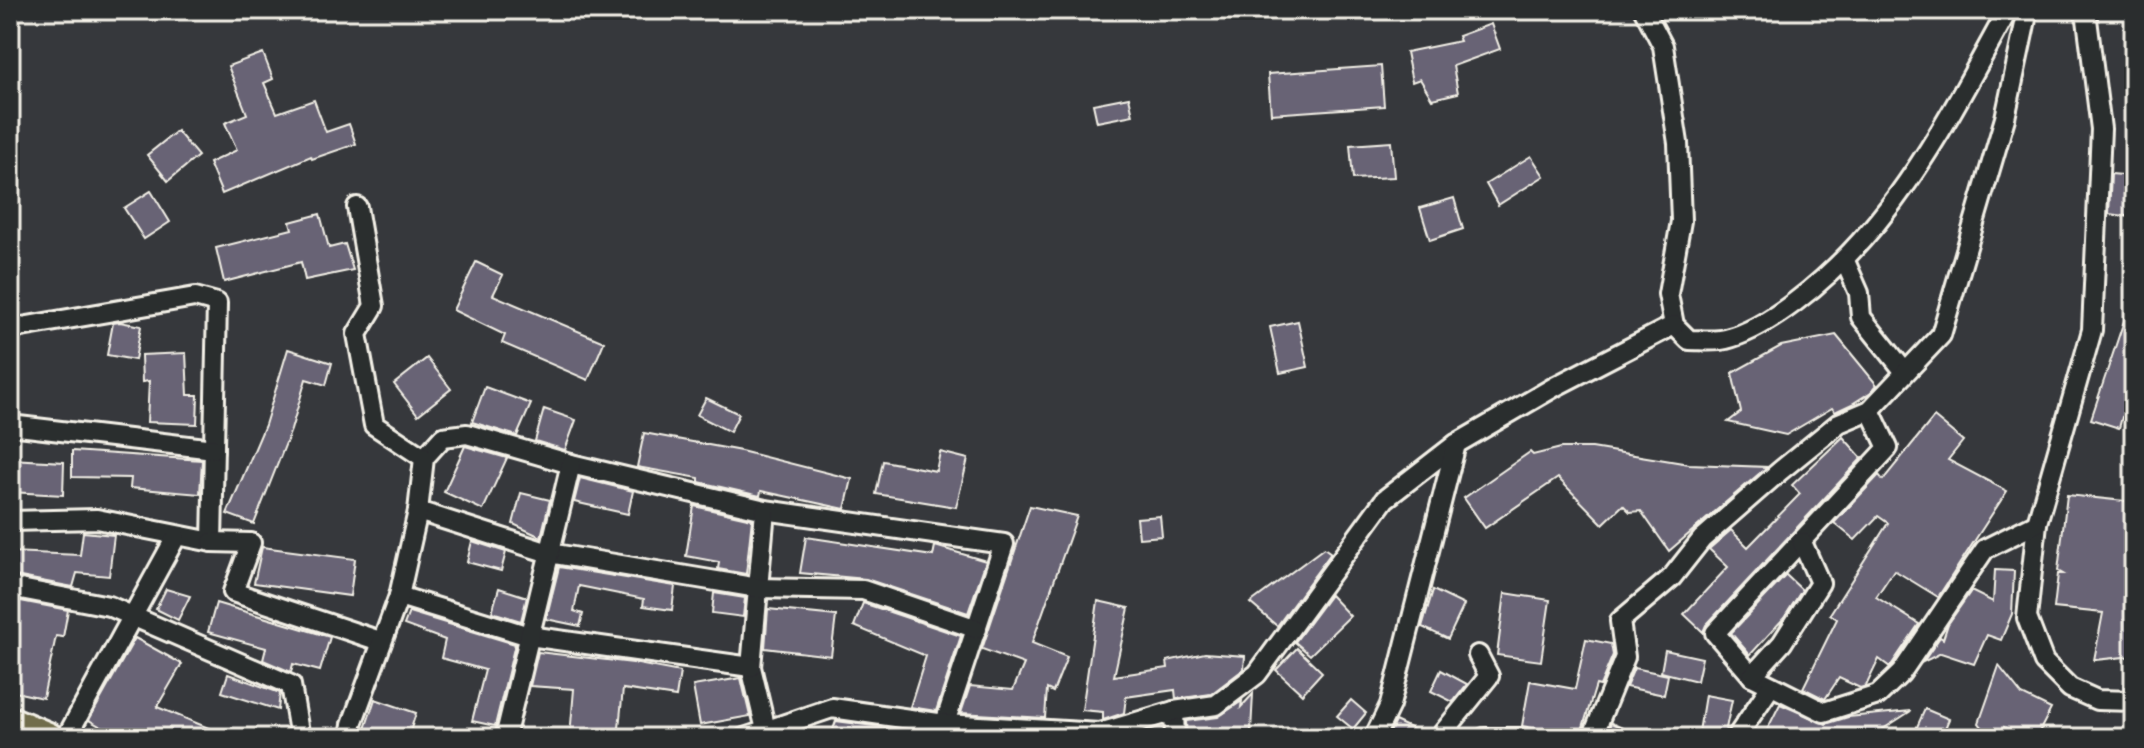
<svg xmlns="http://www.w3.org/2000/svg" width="2144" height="748" font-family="Dekko,sans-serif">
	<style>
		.building { fill: #676374; stroke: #f4f1e8; stroke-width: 2 }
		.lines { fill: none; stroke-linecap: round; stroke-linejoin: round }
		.minor-casing { stroke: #f4f1e8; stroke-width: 24 }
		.primary-casing { stroke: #f4f1e8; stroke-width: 36 }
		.minor { stroke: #2a2d2e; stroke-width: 18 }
		.primary { stroke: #716d4b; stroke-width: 30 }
	</style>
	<rect width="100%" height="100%" fill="#36383c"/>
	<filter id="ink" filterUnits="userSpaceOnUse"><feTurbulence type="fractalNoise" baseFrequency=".0125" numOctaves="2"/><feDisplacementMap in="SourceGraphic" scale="16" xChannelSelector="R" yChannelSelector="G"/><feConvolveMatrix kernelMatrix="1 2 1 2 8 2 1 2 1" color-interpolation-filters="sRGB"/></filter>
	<g filter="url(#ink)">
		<!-- building -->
		<g class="building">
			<path d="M1491,24L1500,49L1453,66L1458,93L1432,99L1420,79L1412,82L1406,52L1460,41L1458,36Z"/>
			<path d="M263,53L273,79L264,83L277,113L314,100L326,132L349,124L356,144L312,159L311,156L222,194L209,163L237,150L225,123L247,114L228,66Z"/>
			<path d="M1381,66L1384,106L1271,114L1268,74Z"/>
			<path d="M1129,97L1133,115L1097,122L1093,104Z"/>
			<path d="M177,131L198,156L168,181L147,155Z"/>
			<path d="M1391,142L1394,177L1353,179L1350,145Z"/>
			<path d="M1531,156L1544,176L1498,205L1486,184Z"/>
			<path d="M2111,174L2134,176V217L2109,214Z"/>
			<path d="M151,191L170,222L144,239L124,208Z"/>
			<path d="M1454,198L1463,229L1430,240L1420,208Z"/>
			<path d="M320,214L329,248L345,244L353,270L305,280L301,262L224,282L216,248L292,229L290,222Z"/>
			<path d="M476,262L503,275L493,295L604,342L588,380L502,343L505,335L453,310Z"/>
			<path d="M2131,300H2134V380L2129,394L2134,396V421L2122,417L2119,428L2091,419Z"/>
			<path d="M1298,321L1308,367L1280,373L1270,327Z"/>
			<path d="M120,322L141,326L135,360L107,355L113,323Z"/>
			<path d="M1836,335L1877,385L1871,392L1852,404L1835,412L1832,408L1786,435L1728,422L1741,412L1732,373L1781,346Z"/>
			<path d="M288,349L332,363L326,385L306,379L291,430L254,524L227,514L265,425Z"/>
			<path d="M186,353L188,395H198L197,424L147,422L149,381L142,382L141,355Z"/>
			<path d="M427,358L451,389L418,415L394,384Z"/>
			<path d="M485,387L531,404L517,436L472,422Z"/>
			<path d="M706,398L739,414L730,432L697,415Z"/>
			<path d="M544,409L576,420L565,450L535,441Z"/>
			<path d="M1934,417L1963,441L1948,460L2007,491L1938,597L1894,570L1876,597L1919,624L1890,667L1879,659L1866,686L1860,688L1839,678L1825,699L1803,688L1837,619L1830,614L1888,523L1878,516L1855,540L1834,523L1879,475L1883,480Z"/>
			<path d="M644,433L741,451L852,479L845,509L761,491L760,496L699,482V478L637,467Z"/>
			<path d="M1843,437L1862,458L1706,625L1703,632L1684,614L1728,567L1709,549L1731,530L1748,547L1800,494L1792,485Z"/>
			<path d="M465,446L507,458L483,510L444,492Z"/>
			<path d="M1561,448H1592L1689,464L1767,467L1669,551L1641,511L1630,512L1623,505L1603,524L1558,478L1485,528L1464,498L1530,452L1533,455Z"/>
			<path d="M72,451L202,460L200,494L130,488L131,478L72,477Z"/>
			<path d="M940,452L968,459L956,507L876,494L883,461L936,471Z"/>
			<path d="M10,459L64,462L63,495L10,492Z"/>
			<path d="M580,478L633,491L628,514L574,502Z"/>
			<path d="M521,493L550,500L541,537L513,524Z"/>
			<path d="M2067,495L2134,502V656L2094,660L2103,613L2054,608L2058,574H2063L2058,571Z"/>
			<path d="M694,506L752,519L746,574L718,569L719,562L686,556Z"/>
			<path d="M1030,506L1077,516L1032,643L1067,657L1053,692L1047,689L1045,718L961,713L970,686L1013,690L1024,664L982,649Z"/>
			<path d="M1160,516L1162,536L1139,538L1137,518Z"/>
			<path d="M83,532L114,535L109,576L77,573L73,587L10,575V552L80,555Z"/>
			<path d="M806,537L933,556L935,546L986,561L968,613L866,579L800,573Z"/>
			<path d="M472,541L506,552L501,571L467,562Z"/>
			<path d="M262,547L355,559L350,596L254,583Z"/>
			<path d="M1324,548L1331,553L1277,626L1250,603Z"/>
			<path d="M559,567L675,586L672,610L643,606L644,599L579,586L574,611L583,614L580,626L546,619Z"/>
			<path d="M1995,570L2014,571L2012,614L2001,640L1987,635L1974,664L1941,653L1923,662L1940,637L1943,639L1948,624L1971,591L1993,602Z"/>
			<path d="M1786,575L1802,590L1784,618L1750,655L1731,633Z"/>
			<path d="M499,588L527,597L521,621L492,612Z"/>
			<path d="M166,589L190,596L178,620L156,609Z"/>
			<path d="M1433,590L1464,605L1448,639L1422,627Z"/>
			<path d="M714,593L745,598L743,617L712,613Z"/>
			<path d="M1505,593L1550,600L1541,661L1497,655Z"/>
			<path d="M1330,595L1350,616L1310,655L1295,642Z"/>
			<path d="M10,599L68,610L63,637L56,636L43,698L10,691Z"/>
			<path d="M1098,601L1129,608L1114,676L1168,668L1167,661L1205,653L1245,656L1244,669L1211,694L1176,699L1175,690L1126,697L1124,713L1103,720V712L1082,710Z"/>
			<path d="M216,603L330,637L320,671L293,664L291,672L263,660L266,648L208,632Z"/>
			<path d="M863,603L961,636L936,711L910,707L926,656L854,626Z"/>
			<path d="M768,609L836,616L831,656L765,648Z"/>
			<path d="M409,612L515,644L495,726L472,721L485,670L441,658L445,640L404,625Z"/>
			<path d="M135,638L182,664L157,707L233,738H121L89,720Z"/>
			<path d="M1586,639L1611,644L1613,655L1600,686L1596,685L1580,737L1522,726L1530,681L1575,689Z"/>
			<path d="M1297,648L1322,672L1302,694L1276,670Z"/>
			<path d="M1665,650L1702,658L1697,681L1661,672Z"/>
			<path d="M538,652L633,663L680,672L676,697L623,689L618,738L570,736L574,689L530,686Z"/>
			<path d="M1999,666L2022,695L2051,709L2036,738H2027L2004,727L2001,738H1991L1979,723Z"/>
			<path d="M1634,668L1668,675L1664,695L1626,687Z"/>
			<path d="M1441,670L1467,684L1453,702L1431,691Z"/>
			<path d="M228,674L280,693L278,710L222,692Z"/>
			<path d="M741,678L750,716L700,725L693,686Z"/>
			<path d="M1253,694L1251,731L1222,730V738H1187L1186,721L1218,717L1242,701L1241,707Z"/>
			<path d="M1705,695L1732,700L1724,738H1698Z"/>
			<path d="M375,699L416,713L408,738H362Z"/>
			<path d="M1351,700L1366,713L1353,729L1337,716Z"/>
			<path d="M1780,704L1826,724L1848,717L1911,711L1869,738H1763Z"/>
			<path d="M1925,709L1949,719L1941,738H1912Z"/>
			<path d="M836,721L881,727L902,735L903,730L929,734L928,738H830Z"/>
			<path d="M1395,721L1427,736V738L1388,737Z"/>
			<path d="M1611,723L1645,738H1605Z"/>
		</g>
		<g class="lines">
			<defs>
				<g id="minor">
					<path d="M1644,10L1663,46L1678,143L1681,221L1668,294L1674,325L1689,340C1701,340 1715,342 1726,339C1751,333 1775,317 1795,302C1895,227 1949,117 2008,10"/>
					<path d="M2082,10L2087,19L2101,129L2092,330L2037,523L2027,618L2044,662L2070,688L2097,700L2134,701"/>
					<path d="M1845,261L1859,293L1861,317L1905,372"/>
					<path d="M10,329L195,297L217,303L212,542L97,519L10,521"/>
					<path d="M1870,410L1888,448L1715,633L1752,676L1824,712L1878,695L1901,673L1985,549L2037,523"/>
					<path d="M10,425L214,449"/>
					<path d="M424,458L443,437L467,434L571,464L765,510L1004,544L940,738"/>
					<path d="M765,510L751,667L766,730"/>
					<path d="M418,511L549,553L758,588L863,590L977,629"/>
					<path d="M212,542L251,543L233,592L380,641"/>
					<path d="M10,587L109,606L291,685L300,738"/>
					<path d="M399,596L529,636L751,667"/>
					<path d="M1752,676L1782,643L1820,583L1802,542"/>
					<path d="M1174,711L1175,738"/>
					<path d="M66,738L176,537"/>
					<path d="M350,738L352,724L399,596L418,511L424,458L374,425L357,334L374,306L357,207"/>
					<path d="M505,738L571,464"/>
					<path d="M744,738L832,708L945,724L1100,733L1174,711L1216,705L1257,674L1385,499L1456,444L1556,386L1674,325"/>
					<path d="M1374,738L1390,705L1456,444"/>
					<path d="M1439,738L1489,676L1478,655"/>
					<path d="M1484,738H1525"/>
					<path d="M1592,738L1625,657L1620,621L1672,577L1702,539L1780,471L1839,423L1870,410L1941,335L2005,118L2028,10"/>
					<path d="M1736,738L1771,686"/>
				</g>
				<path id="primary" d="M10,722L48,738"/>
			</defs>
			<!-- minor casing -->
			<use href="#minor" class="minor-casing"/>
			<!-- primary casing -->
			<use href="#primary" class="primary-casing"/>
			<!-- minor -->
			<use href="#minor" class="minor"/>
			<!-- primary -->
			<use href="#primary" class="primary"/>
		</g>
	</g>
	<!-- margin -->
	<rect width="2144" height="748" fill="none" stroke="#2a2d2e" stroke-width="40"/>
	<rect x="20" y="20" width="2104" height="708" fill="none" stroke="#f4f1e8" stroke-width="3" filter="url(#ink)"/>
</svg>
